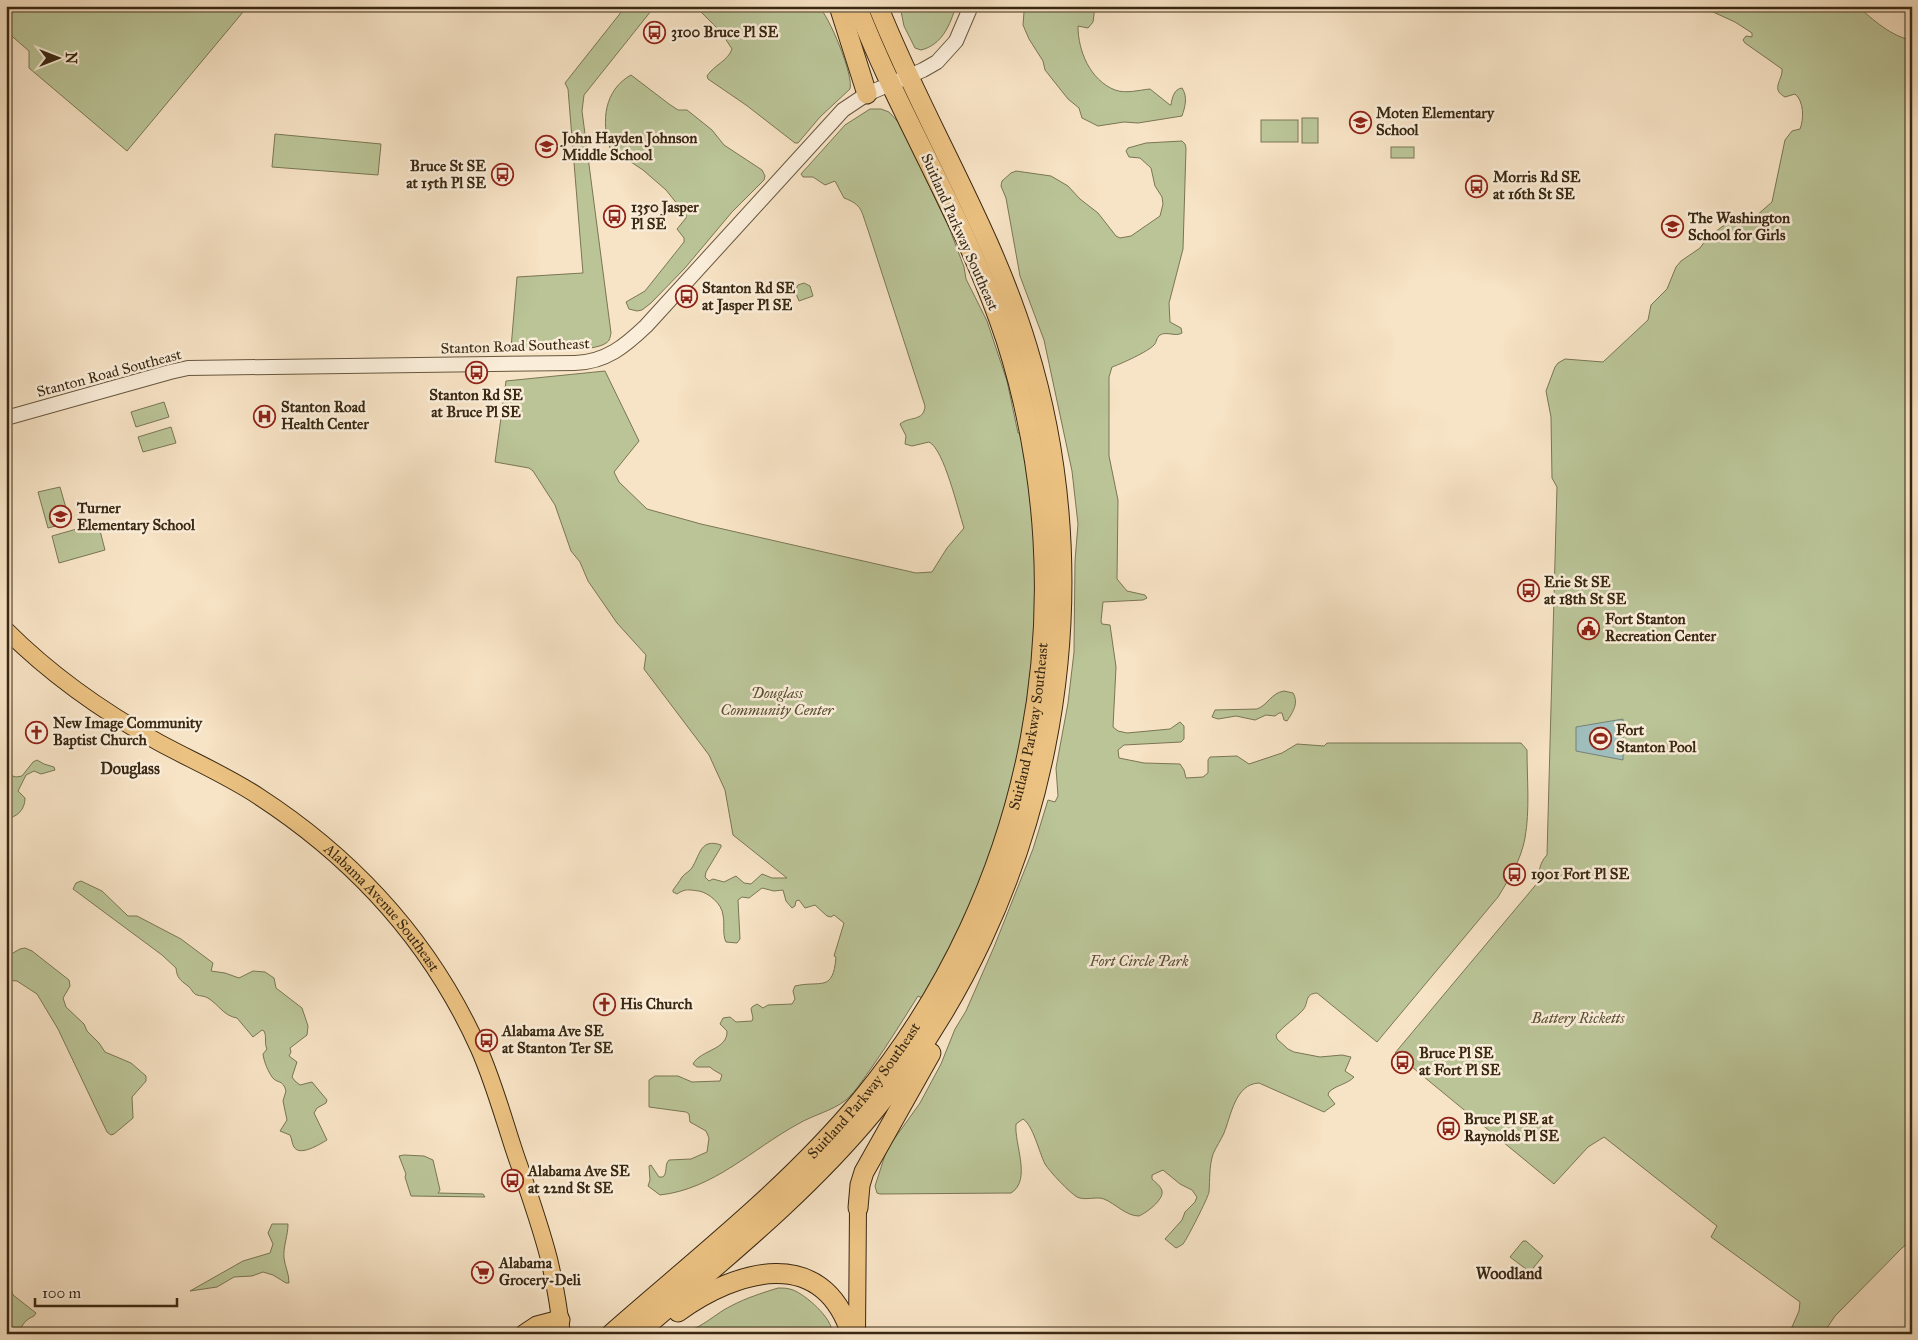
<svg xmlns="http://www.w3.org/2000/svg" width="1918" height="1340" font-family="'IM FELL Great Primer',serif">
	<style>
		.green { fill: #bac497; stroke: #7a7654 }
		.water { fill: #9ebdbb; stroke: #768177 }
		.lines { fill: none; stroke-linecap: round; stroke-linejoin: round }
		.minor-casing { stroke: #68573f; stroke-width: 16 }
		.major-casing { stroke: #392812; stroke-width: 18 }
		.highway-casing { stroke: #392812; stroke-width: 21 }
		.minor { stroke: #faedd9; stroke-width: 14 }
		.major { stroke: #ecc282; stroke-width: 16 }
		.highway { stroke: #ecc282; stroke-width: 19 }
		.labels { text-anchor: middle; stroke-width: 5; stroke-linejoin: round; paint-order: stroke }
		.poi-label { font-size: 15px; font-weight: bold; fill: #392812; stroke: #faedd9; text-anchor: start }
		.street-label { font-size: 15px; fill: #392812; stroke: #faedd9 }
		.park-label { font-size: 15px; font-style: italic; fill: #594f33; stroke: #faedd9 }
		.neighbourhood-label { font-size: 16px; font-weight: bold; fill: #392812; stroke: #faedd9 }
	</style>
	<rect width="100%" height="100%" fill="#f7e3c5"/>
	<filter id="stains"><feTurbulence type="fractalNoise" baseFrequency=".004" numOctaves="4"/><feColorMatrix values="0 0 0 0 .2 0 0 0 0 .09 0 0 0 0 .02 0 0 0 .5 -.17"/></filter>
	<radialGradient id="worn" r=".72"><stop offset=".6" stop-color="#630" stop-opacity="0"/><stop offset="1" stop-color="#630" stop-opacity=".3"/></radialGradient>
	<!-- green -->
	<g class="green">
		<path d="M6,6H248L127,151L29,68V51L6,31Z"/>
		<path d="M626,6H655L584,95L582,111L611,333C610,337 610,341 606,343C593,353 531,350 513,350L511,348L517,277L583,273L568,89L565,83Z"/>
		<path d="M695,6H818C829,15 854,76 850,89L820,117L798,143H795L746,105L708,79L707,76C714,65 728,61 732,49L721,32Z"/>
		<path d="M900,6H956C950,25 942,45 921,50L915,48L904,26Z"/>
		<path d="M1035,6H1095L1093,22L1088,28L1078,26C1078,51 1090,80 1115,90C1126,94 1139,90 1150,89L1170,105H1171C1172,98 1174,89 1182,88C1188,97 1185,107 1182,116L1138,123L1124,122L1098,126L1082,118L1079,108L1068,99L1045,70L1043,61L1029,39L1023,25L1024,12Z"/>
		<path d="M1700,6H1858C1871,19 1894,38 1912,40V1241L1903,1247L1835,1316L1823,1334H1789L1799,1311L1800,1302L1711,1237L1717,1226L1604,1137L1588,1147L1554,1184L1395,1053L1539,881C1538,872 1540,862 1547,855L1557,487L1552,478L1551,417L1546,391L1555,367L1558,363L1565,359L1603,362L1648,320L1651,305L1667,289L1676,267L1681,261L1700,248L1708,237L1730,221C1737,219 1741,225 1748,223L1772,202L1785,140L1792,131L1800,129C1804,119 1804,101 1795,94L1785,97C1770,89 1783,80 1782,69L1745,43L1743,40L1746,36L1752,37V33L1735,22Z"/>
		<path d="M631,75L669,104L678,110H687L712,130L724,145L762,170L765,176L764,180L732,212L685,268L651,303L642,310L637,311L629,309L626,302L645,291L684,242V238L677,229L686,218V215L666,190L643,170L610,148C601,122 604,90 631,75Z"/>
		<path d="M870,109H881L889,112L900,124L950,230L964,267L966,279L987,321L1007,381L1018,433L1021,432L1033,499L1038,620L1016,779L981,885L924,999L918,996C903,1020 888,1044 872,1067C864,1078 856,1091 846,1100C832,1111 813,1115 798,1124C752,1149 714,1189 660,1195L648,1186L650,1180L649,1166L651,1165L659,1177H663C668,1172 664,1165 669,1160L691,1159L707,1152L709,1138L706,1131L690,1122L689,1114L686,1112L649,1107V1080L655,1076H678L692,1082L720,1081L722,1075C718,1072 714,1071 710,1067H697L693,1064C700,1050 728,1050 727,1031L720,1024L723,1018L730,1017L736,1022L752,1021L753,1018L751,1009L752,1007L757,1004L763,1008L768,1005L792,1004L795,999L793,991L795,986C821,980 833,993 836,957L834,956L844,923L834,915L831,917L827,916L815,905L805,908L799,900L796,901L795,906L792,908L786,901L783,890L774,891L762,888L749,898L742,897L738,900L740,939L737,943L726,942C722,934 725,924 723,915C722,904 709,893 699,891C689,890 686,888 677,894L673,892V890C676,886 679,882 682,877C685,873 691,871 693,866C700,854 701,838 721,845V847L706,872L705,877L709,881L713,879L724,882L736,876L744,883L751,884L762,874L772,878H787L733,835L725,790L709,755L644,669L646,655L617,623L588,581L580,562L571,551L555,505L533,471L529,468L495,462L506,381L605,371L639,441L614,472L619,482L647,509L701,524L916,573L932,572L947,548L964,528C958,510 944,449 929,442L912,446L905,444L906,436L900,424C909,416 924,422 925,406L868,230C861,211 863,205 844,198L835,181L825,185L813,177H803L801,174L845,125Z"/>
		<rect x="1302" y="118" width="16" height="25"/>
		<rect x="1261" y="120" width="37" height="22"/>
		<path d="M275,134L381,144L378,175L272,167Z"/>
		<path d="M1182,141L1185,144L1186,148L1183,249L1169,303L1170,322L1181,328L1182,333C1176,337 1166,331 1160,335C1156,338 1157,342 1154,345C1149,351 1121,364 1112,367L1109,377V456L1118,500L1117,579L1127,591L1145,595L1147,598L1143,600L1103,602L1101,621L1102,624L1110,625L1116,667L1113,727L1118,731L1127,733L1170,729L1180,722L1184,726V739L1181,742L1124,745L1118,750L1119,758L1144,763L1180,764L1184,770L1186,778L1203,777L1208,773V760L1210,757L1237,756L1249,764L1282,753L1297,744L1324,746L1327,743H1521L1527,750C1527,779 1530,810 1525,838C1521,860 1509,879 1498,897L1377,1042L1317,993C1304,994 1309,1003 1303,1010C1295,1019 1284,1025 1276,1035L1277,1039L1288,1049L1294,1052L1320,1057L1342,1055L1351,1057L1345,1071L1354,1077C1348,1084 1336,1085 1329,1092L1328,1095L1335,1104L1324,1112L1259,1083C1235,1084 1231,1116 1224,1133C1221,1140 1216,1147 1213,1154C1209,1167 1210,1179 1209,1192C1208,1198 1187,1239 1183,1244C1180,1246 1180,1246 1176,1248L1165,1239L1182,1220L1185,1212L1195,1202L1197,1197L1192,1190L1180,1184L1163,1170L1152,1175V1179C1155,1182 1161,1186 1162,1191C1164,1200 1146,1213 1139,1216C1126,1216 1116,1204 1104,1199C1096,1196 1085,1201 1077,1197C1069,1192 1050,1172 1045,1164C1039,1152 1033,1125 1023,1119L1016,1124C1014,1144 1032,1180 1011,1193L880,1194L877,1193L875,1186L887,1149L920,1103L941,1064L955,1029L966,1011L994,947L1033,849L1048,800L1055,802L1058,796L1056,768L1068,703L1074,652L1075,561L1078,524L1072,471L1044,340L1020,276L1006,198L1001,186L1002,181L1011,173L1016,171L1051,176L1068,186L1080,199L1098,213L1116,236L1120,238L1131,236L1160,216L1163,204L1162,197L1155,186L1151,168L1140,158L1129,157L1126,151L1128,148L1146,143Z"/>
		<rect x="1391" y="147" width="23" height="11"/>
		<path d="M804,283L810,286L813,296L799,301L795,291L798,285Z"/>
		<path d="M164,402L169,417L136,427L131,412Z"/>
		<path d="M171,427L176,443L143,452L138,437Z"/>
		<path d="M60,487L70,522L48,528L38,492Z"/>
		<path d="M98,523L105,550L59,563L52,536Z"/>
		<path d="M1284,691L1293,693C1299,703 1293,712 1287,721L1284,720L1282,713H1279L1275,716L1266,715L1255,720L1236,716L1218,719L1212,717L1215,710L1257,709C1268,705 1271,693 1284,691Z"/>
		<path d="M37,760L44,764L54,767L55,770L41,774L34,771L26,775L18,791L25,798C25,810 17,817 6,819V774L16,777L22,776L33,762Z"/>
		<path d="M81,881L102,891L128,916H137L181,939L213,963L211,971L225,973L239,978L253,971L265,972L274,978L276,988L302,1008L308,1026L307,1035L290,1048L291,1052L289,1056L297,1062L292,1077L295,1081L300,1085L312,1082L327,1100L326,1103L317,1108L314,1113L327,1140C320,1144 300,1157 294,1147C292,1144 292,1139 290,1135L280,1131L287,1120L283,1101L286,1091C283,1079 277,1084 272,1077C268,1071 264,1062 263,1054L267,1049C264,1043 267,1037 264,1031L262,1030L253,1037L237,1018C224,1016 219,1005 208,998C205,996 200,996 197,995C192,993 192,989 188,986C180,980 177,978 176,968L162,955L73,889L76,883Z"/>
		<path d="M25,948L32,951L69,980L70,986L63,998L66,1007L84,1024L87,1031L99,1043L105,1052L131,1063L146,1076V1081L132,1097L133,1118L114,1134L111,1135L107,1132L58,1029L37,994L17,981L6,980V957L20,949Z"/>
		<path d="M404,1155L424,1156L433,1160L440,1190L438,1193L483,1194L485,1197L411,1196L405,1177L406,1174L399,1156Z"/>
		<path d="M272,1224H288C288,1236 283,1246 284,1258C285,1267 289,1273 289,1283H286L273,1275L263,1272L252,1276L234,1277L217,1287L190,1291L243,1261L270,1253L273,1244L268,1233Z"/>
		<path d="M1523,1241H1526L1543,1256L1530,1272L1510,1257Z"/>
		<path d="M6,1279H8L13,1295L36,1313L34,1316C25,1320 22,1324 19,1334H6Z"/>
		<path d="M778,1288C783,1288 788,1288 793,1290C806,1295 832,1318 832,1332L828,1334H667L672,1331C694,1337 712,1315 731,1306C746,1298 762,1293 778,1288Z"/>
	</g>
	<!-- water -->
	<path class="water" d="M1623,719V760L1576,751V727Z"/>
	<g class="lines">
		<defs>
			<path id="minor" d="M6,418L170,372L188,368L575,363C606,362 625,346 646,326L843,110L867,94L923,70L937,62L956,41L971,6"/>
			<g id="major">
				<path id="s1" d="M6,630C52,676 102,711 158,742C191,760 226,775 258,796C355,859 431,942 479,1049C494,1083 504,1120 516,1156C528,1190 540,1224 549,1259C555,1284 559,1309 562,1334"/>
				<path d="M857,1334L858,1208"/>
			</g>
			<g id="highway">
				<path d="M839,6L867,94"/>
				<path d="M858,1208L860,1185L864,1172L931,1053"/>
				<path d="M678,1312C736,1270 822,1244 851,1334"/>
				<path d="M525,1334L537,1326L560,1320"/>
				<path id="s2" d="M611,1334C696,1259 788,1188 861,1100C1036,888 1089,602 1006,340C968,224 901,120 857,6"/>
				<path d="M637,1334C719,1263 805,1195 874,1111C1047,901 1107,607 1027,346C991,227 924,122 878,6"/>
			</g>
		</defs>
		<!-- minor casing -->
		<use href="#minor" class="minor-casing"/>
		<!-- major casing -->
		<use href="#major" class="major-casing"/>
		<!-- highway casing -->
		<use href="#highway" class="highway-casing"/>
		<!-- minor -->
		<use href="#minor" class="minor"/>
		<!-- major -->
		<use href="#major" class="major"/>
		<!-- highway -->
		<use href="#highway" class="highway"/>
	</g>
	<!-- icons -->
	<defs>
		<symbol id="bus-ring" viewBox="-11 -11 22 22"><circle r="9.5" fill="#faedd9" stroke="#8f2418" stroke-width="1.5"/><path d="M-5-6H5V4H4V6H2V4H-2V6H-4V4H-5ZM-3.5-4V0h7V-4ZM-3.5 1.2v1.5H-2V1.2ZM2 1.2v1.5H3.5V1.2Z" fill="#8f2418"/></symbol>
		<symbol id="school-ring" viewBox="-11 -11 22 22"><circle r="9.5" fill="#faedd9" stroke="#8f2418" stroke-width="1.5"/><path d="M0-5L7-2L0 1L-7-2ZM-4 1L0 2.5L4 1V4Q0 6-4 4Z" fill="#8f2418"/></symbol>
		<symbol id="hospital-ring" viewBox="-11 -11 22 22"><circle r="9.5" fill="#faedd9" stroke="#8f2418" stroke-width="1.5"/><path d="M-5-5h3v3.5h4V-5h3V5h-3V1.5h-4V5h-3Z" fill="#8f2418"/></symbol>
		<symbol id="civic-ring" viewBox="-11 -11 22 22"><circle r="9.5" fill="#faedd9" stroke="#8f2418" stroke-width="1.5"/><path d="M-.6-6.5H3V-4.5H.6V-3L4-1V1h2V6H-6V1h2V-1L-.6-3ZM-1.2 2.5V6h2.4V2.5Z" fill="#8f2418"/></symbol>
		<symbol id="church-ring" viewBox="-11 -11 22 22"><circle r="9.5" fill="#faedd9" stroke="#8f2418" stroke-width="1.5"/><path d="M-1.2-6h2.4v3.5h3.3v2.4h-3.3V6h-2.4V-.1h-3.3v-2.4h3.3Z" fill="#8f2418"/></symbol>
		<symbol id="stadium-ring" viewBox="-11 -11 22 22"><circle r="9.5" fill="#faedd9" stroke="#8f2418" stroke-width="1.5"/><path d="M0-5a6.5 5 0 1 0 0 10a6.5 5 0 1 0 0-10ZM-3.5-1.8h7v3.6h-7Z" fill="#8f2418"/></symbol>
		<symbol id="supermarket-ring" viewBox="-11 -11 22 22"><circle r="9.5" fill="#faedd9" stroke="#8f2418" stroke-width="1.5"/><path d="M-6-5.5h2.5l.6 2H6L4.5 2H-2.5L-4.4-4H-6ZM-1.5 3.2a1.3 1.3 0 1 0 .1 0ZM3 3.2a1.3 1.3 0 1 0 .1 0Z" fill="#8f2418"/></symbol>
	</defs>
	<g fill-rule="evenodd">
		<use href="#bus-ring" x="642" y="20" width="25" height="25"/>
		<use href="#school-ring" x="1348" y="110" width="25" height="25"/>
		<use href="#school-ring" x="534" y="134" width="25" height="25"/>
		<use href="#bus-ring" x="490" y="162" width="25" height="25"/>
		<use href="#bus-ring" x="1464" y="174" width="25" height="25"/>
		<use href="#bus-ring" x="602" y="204" width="25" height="25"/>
		<use href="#school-ring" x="1660" y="214" width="25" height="25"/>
		<use href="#bus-ring" x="674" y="284" width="25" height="25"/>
		<use href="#bus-ring" x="464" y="360" width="25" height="25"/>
		<use href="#hospital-ring" x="252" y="404" width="25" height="25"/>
		<use href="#school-ring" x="48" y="504" width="25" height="25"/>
		<use href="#bus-ring" x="1516" y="578" width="25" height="25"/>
		<use href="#civic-ring" x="1576" y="616" width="25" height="25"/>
		<use href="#church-ring" x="24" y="720" width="25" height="25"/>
		<use href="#stadium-ring" x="1588" y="726" width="25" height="25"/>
		<use href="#bus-ring" x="1502" y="862" width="25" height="25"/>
		<use href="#church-ring" x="592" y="992" width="25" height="25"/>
		<use href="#bus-ring" x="474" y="1028" width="25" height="25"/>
		<use href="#bus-ring" x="1390" y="1050" width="25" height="25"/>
		<use href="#bus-ring" x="1436" y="1116" width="25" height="25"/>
		<use href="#bus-ring" x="500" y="1168" width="25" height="25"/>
		<use href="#supermarket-ring" x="470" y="1260" width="25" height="25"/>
	</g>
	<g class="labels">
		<!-- poi labels -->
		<g class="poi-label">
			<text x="671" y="37">3100 Bruce Pl SE</text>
			<text x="1376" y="118">Moten Elementary<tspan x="1376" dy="17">School</tspan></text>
			<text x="562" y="143">John Hayden Johnson<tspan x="562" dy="17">Middle School</tspan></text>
			<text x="486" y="171" text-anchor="end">Bruce St SE<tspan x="486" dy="17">at 15th Pl SE</tspan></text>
			<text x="1493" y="182">Morris Rd SE<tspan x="1493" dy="17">at 16th St SE</tspan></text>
			<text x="631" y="212">1350 Jasper<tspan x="631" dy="17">Pl SE</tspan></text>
			<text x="1688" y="223">The Washington<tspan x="1688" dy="17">School for Girls</tspan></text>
			<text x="702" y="293">Stanton Rd SE<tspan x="702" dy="17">at Jasper Pl SE</tspan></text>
			<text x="476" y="400" text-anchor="middle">Stanton Rd SE<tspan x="476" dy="17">at Bruce Pl SE</tspan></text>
			<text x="281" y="412">Stanton Road<tspan x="281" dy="17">Health Center</tspan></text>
			<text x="77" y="513">Turner<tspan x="77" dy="17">Elementary School</tspan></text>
			<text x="1544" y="587">Erie St SE<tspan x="1544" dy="17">at 18th St SE</tspan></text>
			<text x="1605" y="624">Fort Stanton<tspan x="1605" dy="17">Recreation Center</tspan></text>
			<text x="53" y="728">New Image Community<tspan x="53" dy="17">Baptist Church</tspan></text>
			<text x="1616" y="735">Fort<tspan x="1616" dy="17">Stanton Pool</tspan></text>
			<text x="1531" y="879">1901 Fort Pl SE</text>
			<text x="620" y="1009">His Church</text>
			<text x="502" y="1036">Alabama Ave SE<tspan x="502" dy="17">at Stanton Ter SE</tspan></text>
			<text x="1419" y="1058">Bruce Pl SE<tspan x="1419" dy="17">at Fort Pl SE</tspan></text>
			<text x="1464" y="1124">Bruce Pl SE at<tspan x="1464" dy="17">Raynolds Pl SE</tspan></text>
			<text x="528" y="1176">Alabama Ave SE<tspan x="528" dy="17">at 22nd St SE</tspan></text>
			<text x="499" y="1268">Alabama<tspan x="499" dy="17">Grocery-Deli</tspan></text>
		</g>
		<!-- street labels -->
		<g class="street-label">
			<text transform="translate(960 232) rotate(66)" y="5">Suitland Parkway Southeast</text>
			<text transform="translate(515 346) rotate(-2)" y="5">Stanton Road Southeast</text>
			<text transform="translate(109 373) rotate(-15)" y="5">Stanton Road Southeast</text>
			<text dy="5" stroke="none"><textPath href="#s2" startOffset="758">Suitland Parkway Southeast</textPath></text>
			<text dy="5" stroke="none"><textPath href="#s1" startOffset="471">Alabama Avenue Southeast</textPath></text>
			<text dy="5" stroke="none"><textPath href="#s2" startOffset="352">Suitland Parkway Southeast</textPath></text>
		</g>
		<!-- park labels -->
		<g class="park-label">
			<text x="777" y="698">Douglass<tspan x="777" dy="17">Community Center</tspan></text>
			<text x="1139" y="966">Fort Circle Park</text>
			<text x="1578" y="1023">Battery Ricketts</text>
		</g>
		<!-- neighbourhood labels -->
		<g class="neighbourhood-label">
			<text x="130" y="774">Douglass</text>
			<text x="1509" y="1279">Woodland</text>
		</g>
	</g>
	<!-- margin -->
	<rect width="1918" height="1340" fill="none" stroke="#f7e3c5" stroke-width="25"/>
	<rect x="8" y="8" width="1903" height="1325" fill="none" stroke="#392812" stroke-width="2.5"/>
	<rect x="12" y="12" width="1893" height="1315" fill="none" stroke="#392812"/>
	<!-- north arrow -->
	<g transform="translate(58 58) rotate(90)" stroke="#faedd9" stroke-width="4" paint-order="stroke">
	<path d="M0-4L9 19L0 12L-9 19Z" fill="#392812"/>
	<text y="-8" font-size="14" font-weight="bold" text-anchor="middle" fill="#392812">N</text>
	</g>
	<!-- scale -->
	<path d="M35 1298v8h142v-8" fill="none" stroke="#392812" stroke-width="2.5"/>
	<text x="42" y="1298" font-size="15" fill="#392812" stroke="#faedd9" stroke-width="4" paint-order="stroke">100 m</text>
	<rect width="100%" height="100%" filter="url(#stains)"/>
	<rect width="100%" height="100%" fill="url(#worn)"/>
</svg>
